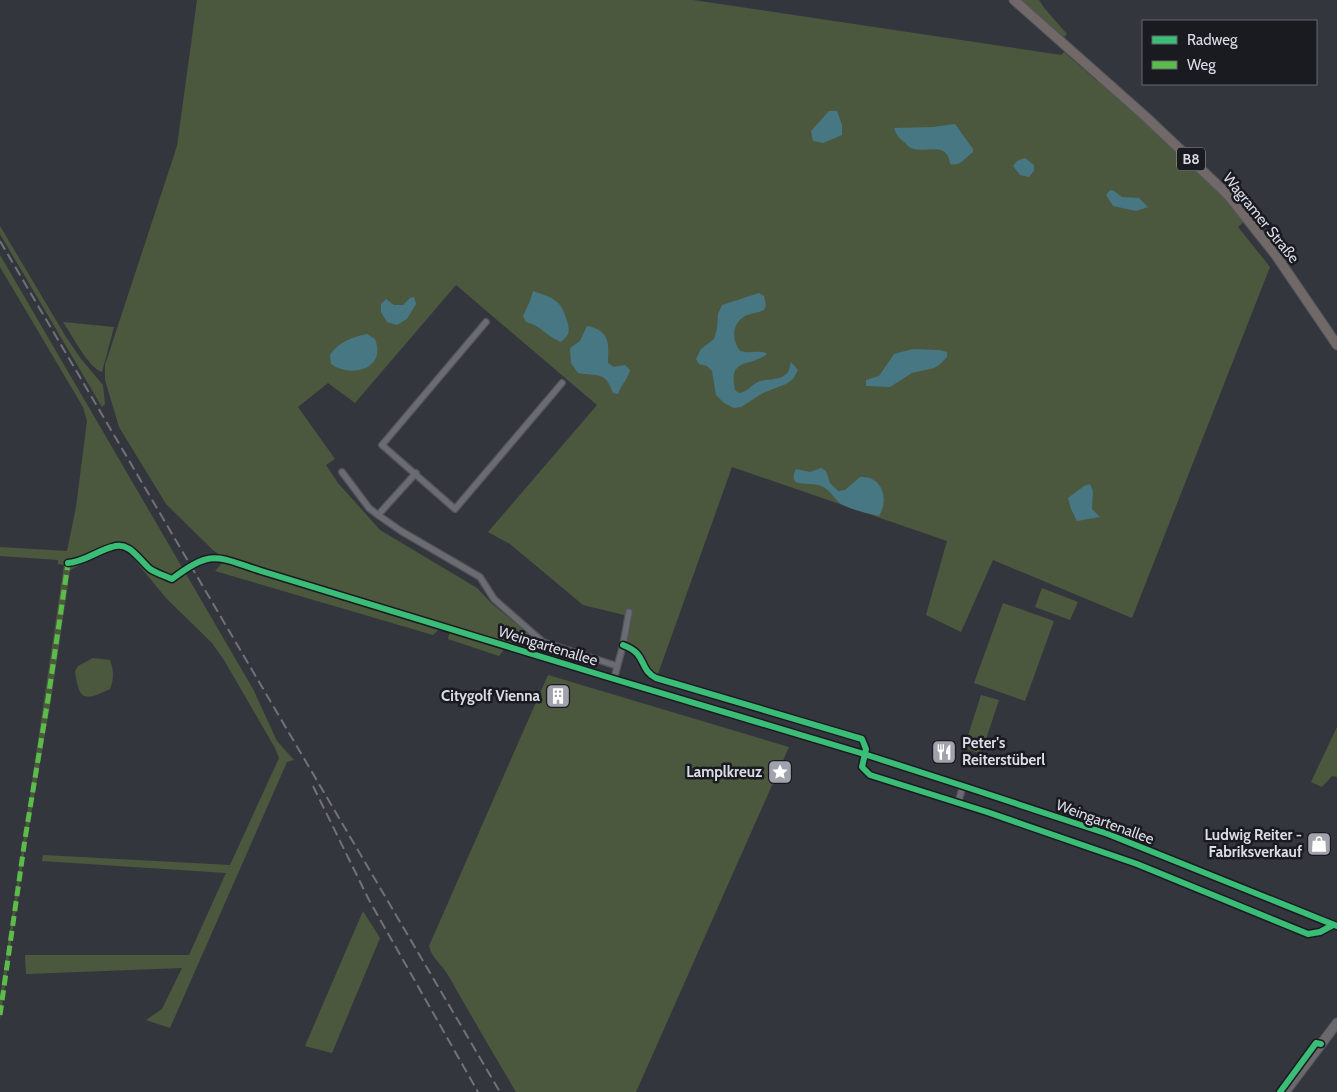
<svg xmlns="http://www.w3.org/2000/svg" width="1337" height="1092" font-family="Cabin,sans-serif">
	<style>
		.green { fill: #4c583e }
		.water { fill: #477782 }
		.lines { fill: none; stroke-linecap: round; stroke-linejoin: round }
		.street-casing { stroke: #53545b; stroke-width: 8 }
		.secondary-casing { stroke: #53545b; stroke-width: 11 }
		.primary-casing { stroke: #53545b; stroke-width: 11 }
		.street { stroke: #6b6c72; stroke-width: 5.5 }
		.secondary { stroke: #6c696c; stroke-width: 9 }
		.primary { stroke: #706968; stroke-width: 9 }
		.rail { stroke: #717279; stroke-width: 2; stroke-dasharray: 10 5; stroke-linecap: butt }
		.quiet { stroke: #5cbc4b; stroke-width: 5; stroke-dasharray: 10 5; stroke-linecap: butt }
		.cycleway-casing { stroke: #1a1b21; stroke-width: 9 }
		.cycleway { stroke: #3abd76; stroke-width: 6 }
		.labels { text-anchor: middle; stroke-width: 5; stroke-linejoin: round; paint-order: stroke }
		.shield { fill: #1a1b21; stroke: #a1a2aa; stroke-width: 1 }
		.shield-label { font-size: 14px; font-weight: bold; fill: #dbdce5 }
		.street-label { font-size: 15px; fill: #dbdce5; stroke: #1a1b21 }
		.poi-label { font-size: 15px; font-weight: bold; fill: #dbdce5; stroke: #1a1b21; text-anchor: end }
	</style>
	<rect width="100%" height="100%" fill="#34363e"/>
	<!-- green -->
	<g class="green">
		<path d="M197,0H693L1061,55L1064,52L1097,81L1098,80L1200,172L1225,196L1246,220L1238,227L1270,267L1132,618L993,560L961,632L926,615L947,541L732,467L659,671L656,678L650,675L641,657L623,645L628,616L583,605L510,544L488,532L597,405L456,285L355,403L328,383L298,407L335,459L326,465L338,483L380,530L477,588L491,603L529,634L523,651L225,558L214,551L166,504L119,427L105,380V365L177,146Z"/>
		<path d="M1021,0H1039L1045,9L1067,34L1064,37Z"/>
		<path d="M0,226L66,337L81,359L103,385L105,404L102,407L0,234Z"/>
		<path d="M0,255L253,689L277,741L294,760L287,762L170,1028L146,1020L162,1009L182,968L26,974L25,955H189L226,873L42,861L43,855L230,865L279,758L275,748L224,660L212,643L166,598L129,553L124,550L113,549L72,569L70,571L51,700L23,860L0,1020V998L64,565L58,564V560L0,556V547L67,551L76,507L87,421L83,407L0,267Z"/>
		<path d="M63,322L114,327L102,372C88,367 72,335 63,322Z"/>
		<path d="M223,562L440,628L433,635L215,571Z"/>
		<path d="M1042,588L1078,602L1070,620L1035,607Z"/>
		<path d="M1003,603L1054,621L1025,701L974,683Z"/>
		<path d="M450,631L505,648L499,656L448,639Z"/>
		<path d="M93,658L110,660C114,672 114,678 110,689C83,702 79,700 75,671L78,666Z"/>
		<path d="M548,675L789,747L636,1092H516C493,1053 470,1014 448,975C442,964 432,959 429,946Z"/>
		<path d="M981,695L999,700L981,754L964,748Z"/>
		<path d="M1337,727V777L1332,776L1322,787L1311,782Z"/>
		<path d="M363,911L380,938L332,1053L305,1046Z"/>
	</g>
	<!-- water -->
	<g class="water">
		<path d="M829,111H837L842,125V135L823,143L813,141L811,131Z"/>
		<path d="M955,124L973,149V152C965,158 960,167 950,164C948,140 924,154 911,148C908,147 906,143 903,141C898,137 896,134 894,128L933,127Z"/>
		<path d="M1025,158L1034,165V171L1029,177L1020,175L1013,166L1017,161Z"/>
		<path d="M1110,190L1114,191L1122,197L1139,198L1148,207L1136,211L1113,206L1106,195Z"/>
		<path d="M533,291C553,298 561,299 567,321C570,332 570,334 561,342C547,337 542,326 526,322L523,316L530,301Z"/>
		<path d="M759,293L764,296L766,305L764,310C759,313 751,313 745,316C732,324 731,339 740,351C750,354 756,350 766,353V355C748,367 728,358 735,390L739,393C750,390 748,388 756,383C765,377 783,383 789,370C790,367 790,365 791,362L798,370L793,379L786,384L763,393L741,407L734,408L724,403L716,395L712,371L707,366L699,364L696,359L701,349L714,339L717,329L718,314L722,305Z"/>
		<path d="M414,297L416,304L407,319L397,325L387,322L381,312V304L386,299L394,305H403L410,298Z"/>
		<path d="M587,326C610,330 609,344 608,363L614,367L625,365L630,370C628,379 621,385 618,394L613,393C605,370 598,377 578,373L571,363L570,348L580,341Z"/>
		<path d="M367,334L375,339C387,368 352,379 331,364L330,355C338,342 353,337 367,334Z"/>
		<path d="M913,349L939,350L947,352V357L939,365L934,368L912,373L890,387L866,386V380L879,376L894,354Z"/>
		<path d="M821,468L826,471L830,483L838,491L845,490L860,477C883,475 889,500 879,516C867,513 852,510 841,504C834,499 830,489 821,486C815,483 797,485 795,481C792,477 794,473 796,469L810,472Z"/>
		<path d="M1090,484L1093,491L1092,509L1100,517L1077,521L1071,509L1068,498L1084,486Z"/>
	</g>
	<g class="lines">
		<defs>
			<g id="street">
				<path d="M486,322L382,445L455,509L562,383"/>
				<path d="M342,472L369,508L378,515L401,531L480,577L494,599L543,642L617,666"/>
				<path d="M378,515L416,473"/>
				<path d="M68,563C84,562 97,551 112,547C130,541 138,559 150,569C156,573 165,576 172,579C212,548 217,557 261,571L614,679L864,754L963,786L1108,834L1337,926"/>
				<path d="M623,645C648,654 638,669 656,678L862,739L866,749L862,767L870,775L987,812L1137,864L1308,934L1320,932L1333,925"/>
				<path d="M614,679L623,645L629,612"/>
				<path d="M958,803L963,786"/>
			</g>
			<path id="secondary" d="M1285,1092L1337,1023"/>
			<path id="primary" d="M1014,0L1146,117L1228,195L1275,254L1337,345"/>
		</defs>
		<!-- street casing -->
		<use href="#street" class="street-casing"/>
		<!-- secondary casing -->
		<use href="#secondary" class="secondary-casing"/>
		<!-- primary casing -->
		<use href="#primary" class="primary-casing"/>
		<!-- street -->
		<use href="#street" class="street"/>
		<!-- secondary -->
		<use href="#secondary" class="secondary"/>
		<!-- primary -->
		<use href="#primary" class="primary"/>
		<!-- rail -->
		<g class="rail">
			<path d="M0,241L500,1092"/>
			<path d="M313,786L369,900L478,1092"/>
		</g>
		<!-- quiet -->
		<path class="quiet" d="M0,1015L25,839L48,699L68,563"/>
		<defs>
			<g id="cycleway">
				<path d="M68,563C84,562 97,551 112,547C130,541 138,559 150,569C156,573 165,576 172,579C212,548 217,557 261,571L614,679L864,754L963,786L1108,834L1337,926"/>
				<path d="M623,645C648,654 638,669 656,678L862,739L866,749L862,767L870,775L987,812L1137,864L1308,934L1320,932L1333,925"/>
				<path d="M1280,1092L1316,1043L1321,1044"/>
			</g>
		</defs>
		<!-- cycleway casing -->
		<use href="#cycleway" class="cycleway-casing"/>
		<!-- cycleway -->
		<use href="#cycleway" class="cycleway"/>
	</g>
	<!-- icons -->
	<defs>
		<symbol id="building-square" viewBox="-11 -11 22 22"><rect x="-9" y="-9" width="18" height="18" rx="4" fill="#a1a2ab" stroke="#1a1b21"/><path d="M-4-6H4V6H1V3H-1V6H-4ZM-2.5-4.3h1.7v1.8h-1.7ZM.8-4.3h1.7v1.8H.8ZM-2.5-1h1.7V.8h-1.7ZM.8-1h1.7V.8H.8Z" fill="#fff"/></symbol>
		<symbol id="restaurant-square" viewBox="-11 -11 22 22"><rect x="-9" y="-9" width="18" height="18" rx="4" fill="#a1a2ab" stroke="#1a1b21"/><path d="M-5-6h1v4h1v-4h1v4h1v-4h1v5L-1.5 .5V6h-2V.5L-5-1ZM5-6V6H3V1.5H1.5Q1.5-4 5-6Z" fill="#fff"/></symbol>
		<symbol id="sight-square" viewBox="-11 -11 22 22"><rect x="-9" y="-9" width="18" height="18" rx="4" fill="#a1a2ab" stroke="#1a1b21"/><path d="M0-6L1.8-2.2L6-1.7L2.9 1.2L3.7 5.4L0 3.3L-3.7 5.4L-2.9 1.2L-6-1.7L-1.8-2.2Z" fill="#fff"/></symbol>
		<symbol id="shop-square" viewBox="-11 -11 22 22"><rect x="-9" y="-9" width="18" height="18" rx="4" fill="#a1a2ab" stroke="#1a1b21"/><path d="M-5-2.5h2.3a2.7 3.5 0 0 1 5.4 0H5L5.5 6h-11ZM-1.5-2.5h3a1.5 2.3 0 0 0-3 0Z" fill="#fff"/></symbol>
	</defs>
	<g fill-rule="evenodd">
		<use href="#building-square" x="544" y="682" width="28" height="28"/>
		<use href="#restaurant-square" x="930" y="738" width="28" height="28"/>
		<use href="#sight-square" x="766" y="758" width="28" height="28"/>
		<use href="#shop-square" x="1305" y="830" width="28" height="28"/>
	</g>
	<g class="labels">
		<!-- shield labels -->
		<rect class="shield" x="1177" y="147.5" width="28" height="23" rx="4"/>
		<g class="shield-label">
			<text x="1191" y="164">B8</text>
		</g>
		<!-- street labels -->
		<g class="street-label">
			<text transform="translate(1261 218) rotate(51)" y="5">Wagramer Straße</text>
			<text transform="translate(548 646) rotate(17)" y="5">Weingartenallee</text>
			<text transform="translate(1105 822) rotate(20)" y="5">Weingartenallee</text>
		</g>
		<!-- poi labels -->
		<g class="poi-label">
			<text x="540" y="701">Citygolf Vienna</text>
			<text x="962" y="748" text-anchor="start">Peter's<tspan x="962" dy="17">Reiterstüberl</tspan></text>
			<text x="762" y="777">Lamplkreuz</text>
			<text x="1302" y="840">Ludwig Reiter -<tspan x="1302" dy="17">Fabriksverkauf</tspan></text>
		</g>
	</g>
	<!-- legend -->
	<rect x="1142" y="20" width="175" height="65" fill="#1a1b21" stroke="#67686f"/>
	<rect x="1152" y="36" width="25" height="8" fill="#3abd76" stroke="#67686f"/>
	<text x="1187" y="45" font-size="15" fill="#dbdce5">Radweg</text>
	<rect x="1152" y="61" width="25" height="8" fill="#5cbc4b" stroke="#67686f"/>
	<text x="1187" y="70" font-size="15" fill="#dbdce5">Weg</text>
</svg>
